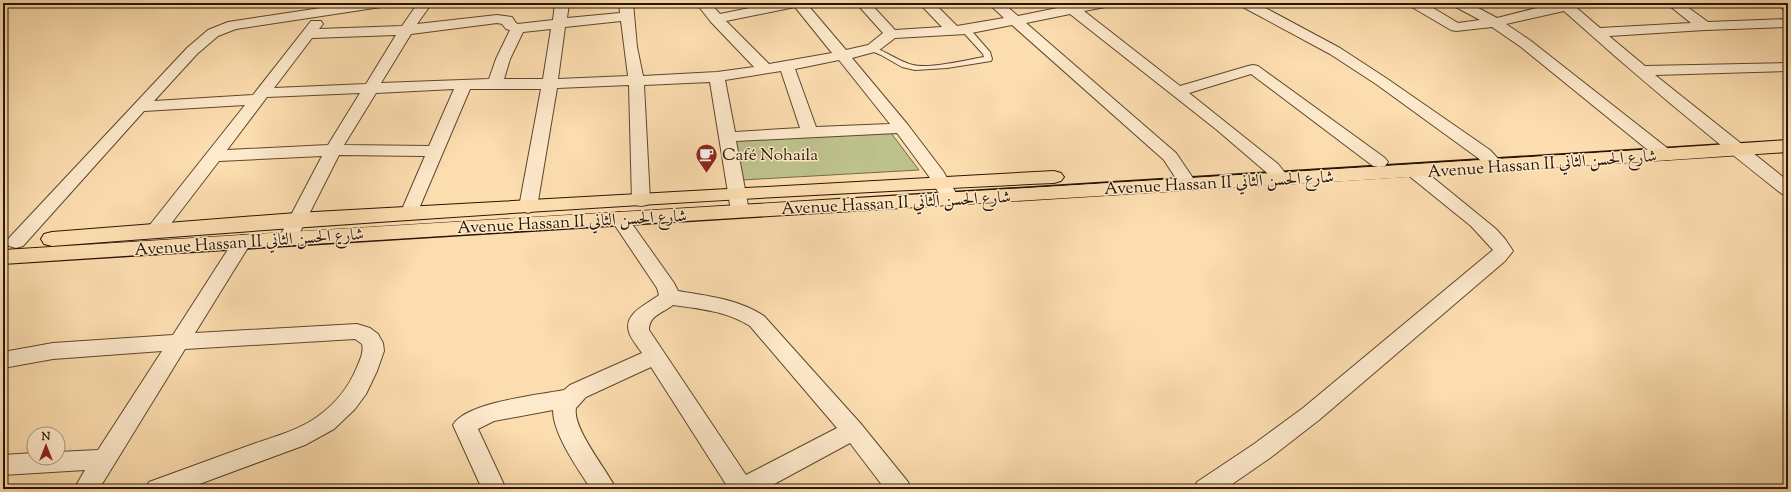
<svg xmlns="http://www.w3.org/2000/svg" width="1791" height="492" font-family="'Sorts Mill Goudy',Amiri,serif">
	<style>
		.green { fill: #bdc18c; stroke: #726b47 }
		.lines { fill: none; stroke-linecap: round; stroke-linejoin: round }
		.lane-casing { stroke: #5d472d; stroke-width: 2 }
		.street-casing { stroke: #5d472d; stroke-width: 2 }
		.primary-casing { stroke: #281502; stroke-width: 2 }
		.lane { fill: #fde9cb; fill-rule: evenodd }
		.street { fill: #fde9cb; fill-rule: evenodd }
		.primary { fill: #fcddaf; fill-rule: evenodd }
		.labels { text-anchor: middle; stroke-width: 3; stroke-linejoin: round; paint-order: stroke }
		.poi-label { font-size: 17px; fill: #281502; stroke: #fde9cb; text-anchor: start }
		.street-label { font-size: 17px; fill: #281502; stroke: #fde9cb }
	</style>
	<rect width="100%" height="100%" fill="#fcddaf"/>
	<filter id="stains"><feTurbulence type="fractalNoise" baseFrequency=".005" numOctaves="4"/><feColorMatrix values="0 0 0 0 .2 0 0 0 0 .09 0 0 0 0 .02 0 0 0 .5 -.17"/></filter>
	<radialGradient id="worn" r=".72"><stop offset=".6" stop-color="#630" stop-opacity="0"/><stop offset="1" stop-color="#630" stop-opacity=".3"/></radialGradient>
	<!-- green -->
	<path class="green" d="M891,133L919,170L742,180L733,140Z"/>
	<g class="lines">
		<defs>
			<path id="lane" d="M963,28H969L990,52L992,59L991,61L947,68L915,70L902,67L881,55L867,49L871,47C887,51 899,62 913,65C929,69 967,60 984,57L983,54L963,32Z"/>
			<g id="street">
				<path d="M354,3H388L386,6L381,7L236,29L218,36L197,54L154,101L253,95L311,21H321L323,24L319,29L402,26L418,3H432L417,24L497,15L512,17L516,23L518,24L553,20L555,3H569L567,18L620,13L619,3H633L637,47L643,76L717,72L754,67L711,22L696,3H710L720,14L774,3H806L846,50L868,45L883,33L856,3H870L895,30L942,27L919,3H934L957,26L1004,18L988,3H1003L1018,16L1062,7L1060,3H1073L1076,5L1085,3H1113L1111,6L1084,11L1180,86L1248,66L1253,65L1258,66L1385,158L1388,162L1385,166L1379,167L1373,166L1251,74L1189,93L1278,164L1290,179L1287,183L1281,184L1275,183L1266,172L1217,130L1070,14L1026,23L1176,153L1197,184L1194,188L1188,189L1182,188L1164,160L1012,25L966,34L895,38L878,51L852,58L908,125L943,171L959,198L956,202L950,203L944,202L928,175L897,133L736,141L749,211L746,215L740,217L734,215L731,211L710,82L644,85L650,201L647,205L641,206L635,205L632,201L629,85L557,88L537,207L534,211L528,213L522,211L519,207L541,89H470L415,218L409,220L403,218L400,214L425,156L339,155L297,238L295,242L288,244L281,242L279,238L322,156L219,161L163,234L156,236L149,234L147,230L149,226L245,105L144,111L23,246L16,248L9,246L7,242L9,238L187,48L208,30L228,22ZM795,7L832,53L769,64L726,21ZM621,21L628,76L558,79L565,27ZM497,23L502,24L506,29L510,30L496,59L489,79L381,83L411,34ZM551,29L543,79H504L510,59L523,32ZM396,35L366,84L274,88L312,38ZM839,60L890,124L816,127L795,69ZM781,71L800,128L735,132L725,80ZM454,89L429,146L344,145L376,93ZM360,93L328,145L227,150L267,97Z"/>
				<path d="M1239,3H1256L1340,48L1386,78L1490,150L1503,164L1500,168C1489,170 1485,165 1478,158L1376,84L1330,54L1241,6Z"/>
				<path d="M1408,3H1425L1458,23L1480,20L1454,6L1452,3H1469L1497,18L1556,3H1571L1600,28L1691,23L1666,3H1682L1708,22L1788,19V27L1705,30L1609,36L1645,66L1788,63V71L1655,75L1788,181V195L1782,194C1707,135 1634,74 1564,11L1506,24L1531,41L1671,151L1673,155L1671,159L1665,160L1659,159L1521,47L1492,27L1456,31L1451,30L1410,6Z"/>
				<path d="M1778,3H1788V10L1783,9Z"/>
				<path d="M1414,166L1420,167L1496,229L1505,239L1513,251L1505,261L1319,420L1270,458L1225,489H1194L1197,482L1254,444L1303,408L1493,250L1471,226L1408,175L1405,171L1408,167Z"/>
				<path d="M619,212L625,214L674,283L678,291C708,296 738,299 764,316L861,424L908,482L911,489H885L850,443L765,489H729L651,367L586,397L576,408C572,428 607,470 616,489H591C578,469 553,434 553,410L494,421L478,429L506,489H482L453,425C466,402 539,395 564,390L570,385L642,353C638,347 631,339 629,332C623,313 648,304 659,295L657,288L610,218L613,214ZM673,305C701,309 726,311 750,326L837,428L746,475L649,330C649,315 663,313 673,305Z"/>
				<path d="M243,235L250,237L252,241L195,333L357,324L370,328L378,334L383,343L384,351L377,371L366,394L355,409L334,429L305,445L186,489H146L149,482C185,469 220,456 256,443C276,436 299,430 317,417C334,405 349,387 357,367C360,360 364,352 362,344L355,339L185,349L99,489H74L85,470L3,475V455L34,453V458H58V452L98,450L162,351L53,359L3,368V352L53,343L173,335L236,237Z"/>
			</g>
			<g id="primary">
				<path d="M1788,140V152C1193,193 598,224 3,264V250C598,211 1193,181 1788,140Z"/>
				<path d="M1054,171L1061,173L1064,177L1061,181L1054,183C720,198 386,220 52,246L44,244L41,239L44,234L52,232L296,213Z"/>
			</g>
		</defs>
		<!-- lane casing -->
		<use href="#lane" class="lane-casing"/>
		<!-- street casing -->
		<use href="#street" class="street-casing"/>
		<!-- primary casing -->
		<use href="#primary" class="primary-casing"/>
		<!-- lane -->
		<use href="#lane" class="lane"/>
		<!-- street -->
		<use href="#street" class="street"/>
		<!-- primary -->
		<use href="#primary" class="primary"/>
	</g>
	<!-- icons -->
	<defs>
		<symbol id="cafe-pin" viewBox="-11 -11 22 30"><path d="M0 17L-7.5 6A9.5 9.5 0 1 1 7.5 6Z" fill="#8f2418" stroke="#fde9cb"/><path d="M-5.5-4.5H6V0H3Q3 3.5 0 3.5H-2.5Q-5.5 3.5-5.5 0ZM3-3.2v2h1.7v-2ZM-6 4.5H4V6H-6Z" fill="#fff"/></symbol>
	</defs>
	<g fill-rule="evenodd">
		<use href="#cafe-pin" x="694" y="142" width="25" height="34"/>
	</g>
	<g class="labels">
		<!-- poi labels -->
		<g class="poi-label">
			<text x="722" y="160">Café Nohaila</text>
		</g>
		<!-- street labels -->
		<g class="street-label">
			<text transform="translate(1542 163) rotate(-4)" y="6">Avenue Hassan II شارع الحسن الثاني</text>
			<text transform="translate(1219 182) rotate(-3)" y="6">Avenue Hassan II شارع الحسن الثاني</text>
			<text transform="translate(896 202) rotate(-3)" y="6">Avenue Hassan II شارع الحسن الثاني</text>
			<text transform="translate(572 221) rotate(-3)" y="6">Avenue Hassan II شارع الحسن الثاني</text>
			<text transform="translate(249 241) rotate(-4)" y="6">Avenue Hassan II شارع الحسن الثاني</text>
		</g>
	</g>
	<!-- margin -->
	<rect width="1791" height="492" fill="none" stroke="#fcddaf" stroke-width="16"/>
	<rect x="4" y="4" width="1783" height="484" fill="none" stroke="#281502" stroke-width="2"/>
	<rect x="8" y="8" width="1775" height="476" fill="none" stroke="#281502"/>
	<!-- north arrow -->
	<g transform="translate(46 446)"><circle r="19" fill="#fde9cb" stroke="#a8947b"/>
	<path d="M0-3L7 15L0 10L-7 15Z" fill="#8f2418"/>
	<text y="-6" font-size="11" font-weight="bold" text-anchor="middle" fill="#281502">N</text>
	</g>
	<rect width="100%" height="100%" filter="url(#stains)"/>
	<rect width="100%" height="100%" fill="url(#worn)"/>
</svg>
